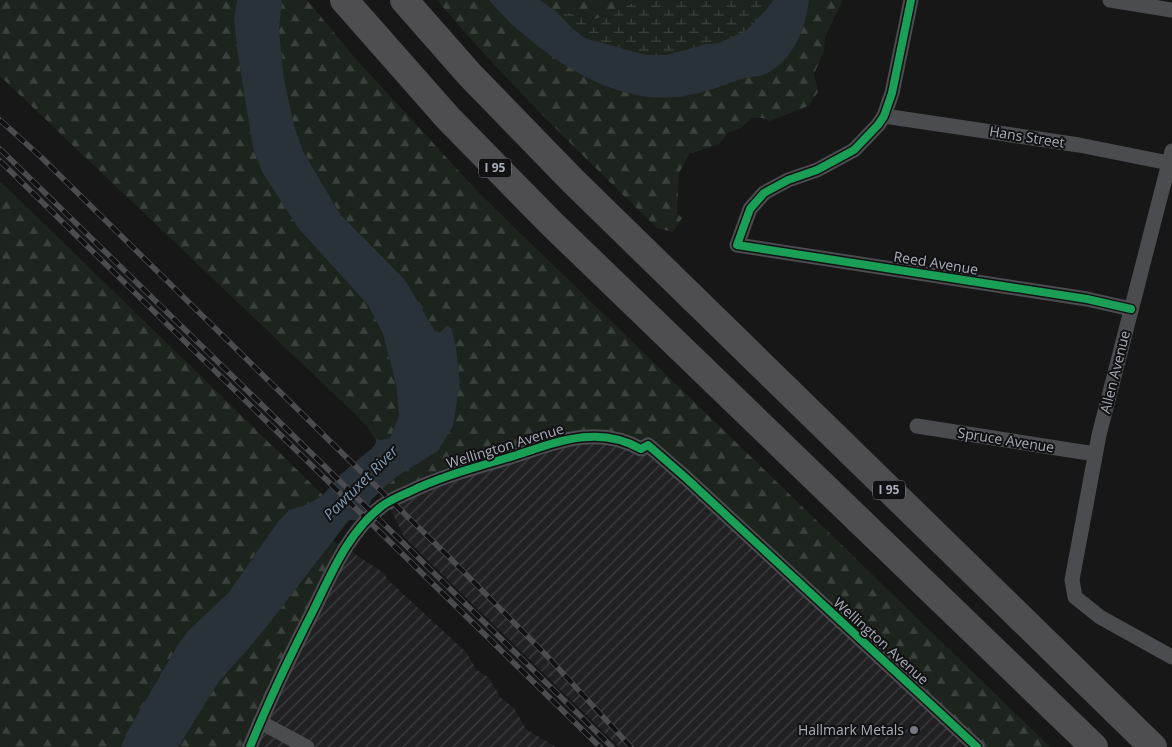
<svg xmlns="http://www.w3.org/2000/svg" width="1172" height="747" font-family="'Open Sans',sans-serif">
	<style>
		.industrial { fill: url(#industrial-furrows) }
		.forest { fill: url(#forest-firs) }
		.wetland { fill: url(#wetland-marsh) }
		.water { fill: #2a3239 }
		.lines { fill: none; stroke-linecap: round; stroke-linejoin: round }
		.street { stroke: #4b4c50; stroke-width: 15 }
		.highway { stroke: #4e4e51; stroke-width: 28 }
		.rail-casing { stroke: #4b4c4f; stroke-width: 5.5 }
		.rail { stroke: #111113; stroke-width: 4; stroke-dasharray: 11; stroke-linecap: butt }
		.cycleway-casing { stroke: #111113; stroke-width: 11 }
		.cycleway { stroke: #1a9f57; stroke-width: 8 }
		.poi-dot { fill: #757880; stroke: #111113; stroke-width: 2 }
		.labels { text-anchor: middle; stroke-width: 4; stroke-linejoin: round; paint-order: stroke }
		.shield { fill: #111113; stroke: #7b7e86; stroke-width: 1 }
		.shield-label { font-size: 12px; font-weight: bold; fill: #a8adb8 }
		.street-label { font-size: 14px; fill: #a8adb8; stroke: #111113 }
		.poi-label { font-size: 14px; fill: #a8adb8; stroke: #111113; text-anchor: end }
		.water-label { font-size: 15px; font-style: italic; fill: #7f9bb3; stroke: #111113 }
	</style>
	<defs>
		<pattern id="industrial-furrows" width="10" height="10" patternUnits="userSpaceOnUse" patternTransform="scale(1.25)"><rect width="10" height="10" fill="#212123"/><path d="M-1 1l2-2M0 10L10 0M9 11l2-2" fill="none" stroke="#3e3f41"/></pattern>
		<pattern id="forest-firs" width="22" height="20" patternUnits="userSpaceOnUse" patternTransform="scale(1.25)"><rect width="22" height="20" fill="#1d241e"/><path d="M5 1l3.5 6h-7zM16 11l3.5 6h-7z" fill="#3b413d"/></pattern>
		<pattern id="wetland-marsh" width="20" height="14" patternUnits="userSpaceOnUse" patternTransform="scale(1.25)"><rect width="20" height="14" fill="#1d241e"/><path d="M1 5h8M5 5V1M11 12h8M15 12V8" fill="none" stroke="#3b413d"/></pattern>
	</defs>
	<rect width="100%" height="100%" fill="#171717"/>
	<!-- industrial -->
	<g class="industrial">
		<path d="M575,439L644,449L976,747H619L404,537L388,504Z"/>
		<path d="M350,551L384,573L388,580L466,652L476,669L488,677L501,698L514,708L526,729L556,747H253Z"/>
	</g>
	<!-- forest -->
	<g class="forest">
		<path d="M0,0H237L234,19L237,49L253,148L262,172L299,229L368,305L383,334L396,384L399,415L390,438L376,441L369,429L355,414L0,76Z"/>
		<path d="M282,0H307L355,58L479,193L1050,747H976L644,449L575,440L385,502L380,493L396,477L438,451L460,383L456,346L452,330L440,333L435,331L405,280L340,214L303,151L294,125L284,79L279,30Z"/>
		<path d="M437,0H489L522,34L745,77C750,77 756,77 761,75C791,65 806,29 809,0H843L825,37L824,50L814,74L818,92L808,106L770,121L763,118H752L741,128L728,133L719,144L689,154L679,173L677,213L682,218L673,232L657,228C582,155 505,81 437,0Z"/>
		<path d="M540,0H640L596,19L556,11Z"/>
		<path d="M0,181L323,495L308,504L289,510L277,523L229,592L188,631L179,643L126,734L121,747H0Z"/>
		<path d="M332,540L344,548L253,747H178L218,683L261,634Z"/>
	</g>
	<!-- wetland -->
	<path class="wetland" d="M640,0H773L766,10L747,31L719,43L706,44L667,55H646L585,38L572,28L556,11L596,19Z"/>
	<!-- water -->
	<g class="water">
		<path d="M237,0H282L279,30L284,79L294,125L303,151L340,214L405,280L435,331L440,332L448,325L452,330L456,346L460,383L453,426L438,451L396,477L371,500L368,511L360,520H349L261,634L218,683L178,747H121L126,734L179,643L188,631L229,592L277,523L289,510L308,504L323,495L341,474L371,449L375,445L376,441L390,438L399,415L396,384L383,334L368,305L299,229L262,172L253,148L237,49L234,19Z"/>
		<path d="M489,0H540L556,11L572,28L585,38L646,55H667L706,44L719,43L747,30L766,10L773,0H809C806,29 791,66 760,76C754,77 747,77 741,79C726,84 710,91 694,94C630,109 571,74 524,35C511,25 500,12 489,0Z"/>
	</g>
	<g class="lines">
		<!-- street -->
		<g class="street">
			<path d="M911,0L892,93L884,116L878,125L854,150L817,170L788,180L764,193L750,209L737,245L1087,299L1131,309"/>
			<path d="M1110,0L1172,10"/>
			<path d="M884,116L1079,145L1169,163"/>
			<path d="M1172,151L1099,435L1072,580L1075,597L1100,617L1172,657"/>
			<path d="M917,426L1095,454"/>
			<path d="M260,722L307,747"/>
			<path d="M250,747C269,700 291,654 314,609C332,572 349,531 382,506C390,500 400,496 409,492C444,475 481,466 517,455C559,441 599,425 641,449L648,445L686,478L977,747"/>
		</g>
		<!-- highway -->
		<g class="highway">
			<path d="M344,0L448,118L552,224L1094,747"/>
			<path d="M404,0L470,75L573,181L1153,747"/>
		</g>
		<defs>
			<g id="rail">
				<path d="M0,120L41,157L342,453L447,555L547,656L631,747"/>
				<path d="M0,149L612,747"/>
				<path d="M0,161L600,747"/>
			</g>
		</defs>
		<!-- rail casing -->
		<use href="#rail" class="rail-casing"/>
		<!-- rail -->
		<use href="#rail" class="rail"/>
		<defs>
			<g id="cycleway">
				<path d="M911,0L892,93L884,116L878,125L854,150L817,170L788,180L764,193L750,209L737,245L1087,299L1131,309"/>
				<path d="M250,747C269,700 291,654 314,609C332,572 349,531 382,506C390,500 400,496 409,492C444,475 481,466 517,455C559,441 599,425 641,449L648,445L686,478L977,747"/>
			</g>
		</defs>
		<!-- cycleway casing -->
		<use href="#cycleway" class="cycleway-casing"/>
		<!-- cycleway -->
		<use href="#cycleway" class="cycleway"/>
	</g>
	<!-- markers -->
	<circle class="poi-dot" cx="914" cy="730" r="5"/>
	<g class="labels">
		<!-- shield labels -->
		<g class="shield">
			<rect x="479" y="158.5" width="32" height="19" rx="4"/>
			<rect x="873" y="480.5" width="32" height="19" rx="4"/>
		</g>
		<g class="shield-label">
			<text x="495" y="172">I 95</text>
			<text x="889" y="494">I 95</text>
		</g>
		<!-- street labels -->
		<g class="street-label">
			<text transform="translate(1027 137) rotate(9)" y="5">Hans Street</text>
			<text transform="translate(936 263) rotate(9)" y="5">Reed Avenue</text>
			<text transform="translate(1115 372) rotate(-76)" y="5">Allen Avenue</text>
			<text transform="translate(1006 440) rotate(9)" y="5">Spruce Avenue</text>
			<text transform="translate(505 446) rotate(-17)" y="5">Wellington Avenue</text>
			<text transform="translate(881 641) rotate(42)" y="5">Wellington Avenue</text>
		</g>
		<!-- poi labels -->
		<g class="poi-label">
			<text x="904" y="735">Hallmark Metals</text>
		</g>
		<!-- water labels -->
		<g class="water-label">
			<text transform="translate(361 483) rotate(-45)" y="5">Pawtuxet River</text>
		</g>
	</g>
</svg>
